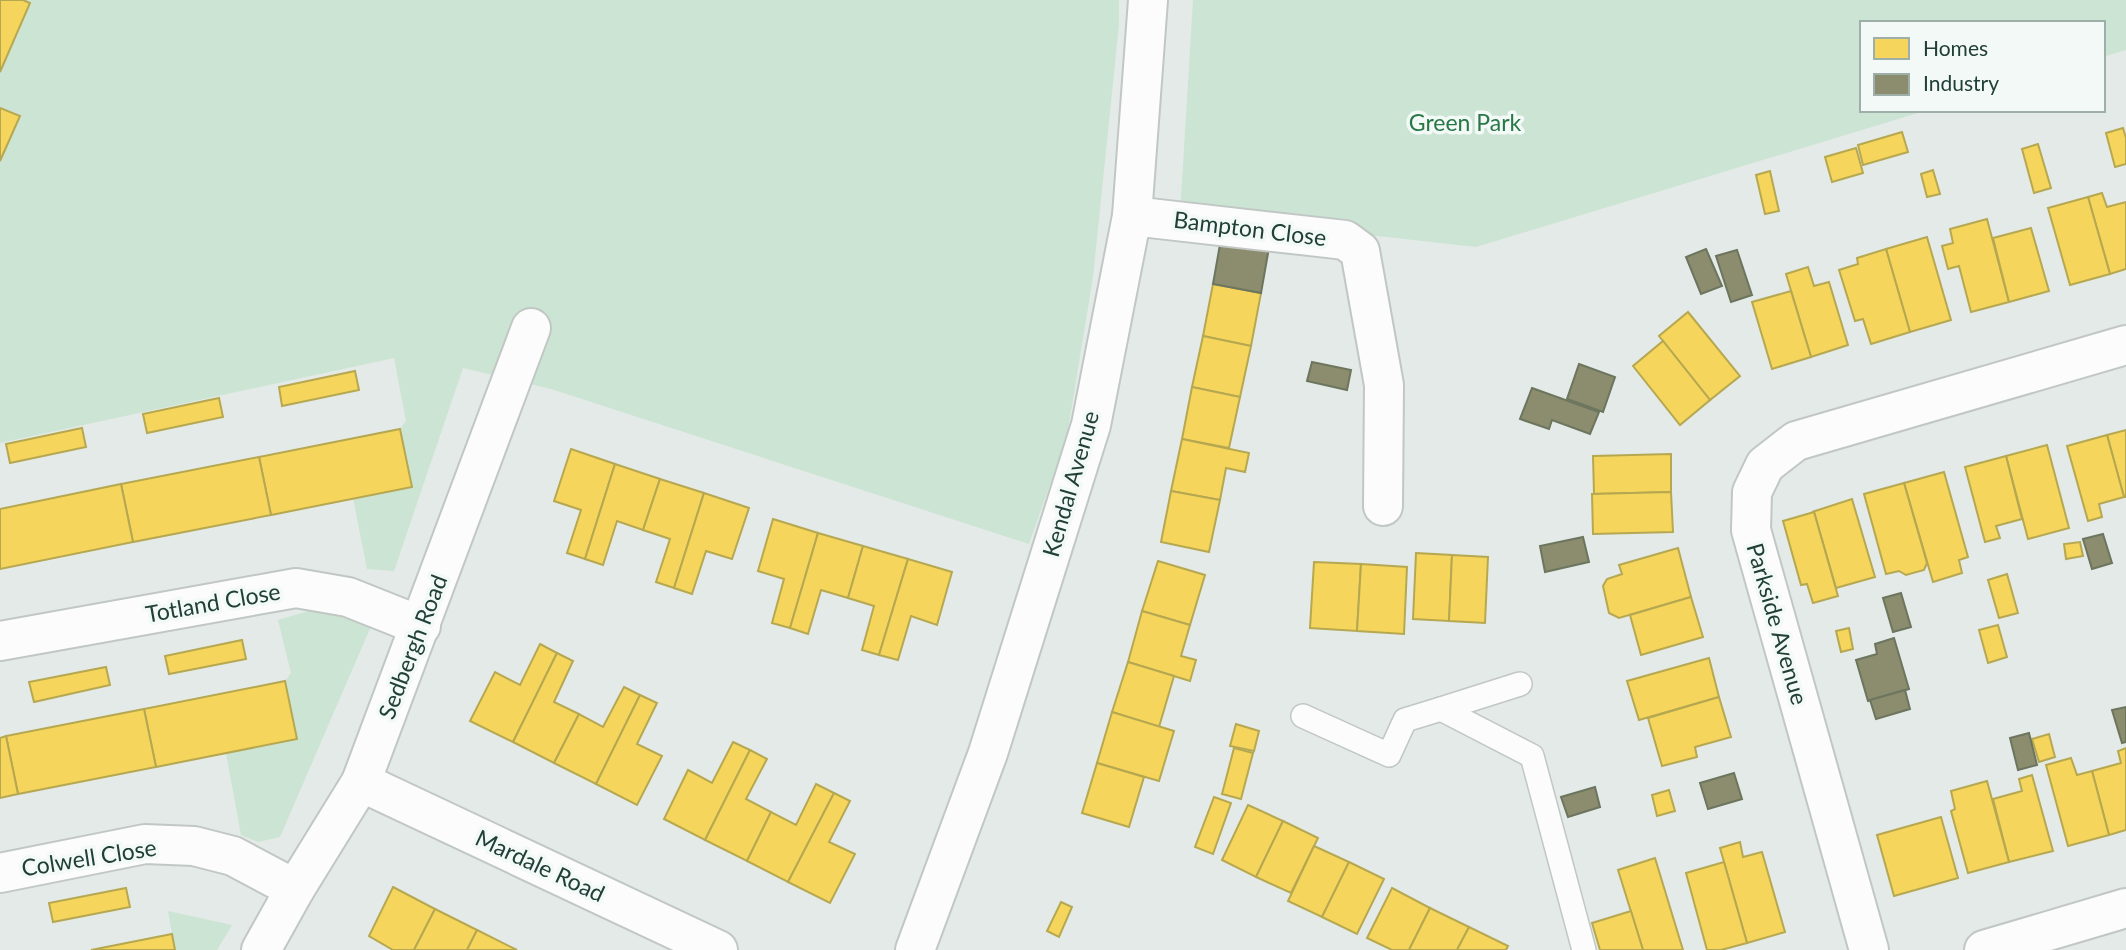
<svg xmlns="http://www.w3.org/2000/svg" width="2126" height="950" font-family="Lato,sans-serif">
	<style>
		.green { fill: #cce4d3 }
		.homes { fill: #f6d55c; stroke: #b6a851; stroke-width: 2 }
		.industry { fill: #8c8c6e; stroke: #6c755e; stroke-width: 2 }
		.lines { fill: none; stroke-linecap: round; stroke-linejoin: round }
		.service-casing { stroke: #c1c7c4; stroke-width: 26 }
		.minor-casing { stroke: #c1c7c4; stroke-width: 42 }
		.service { stroke: #fbfcfb; stroke-width: 23 }
		.minor { stroke: #fbfcfb; stroke-width: 38 }
		.labels { text-anchor: middle; stroke-width: 7; stroke-linejoin: round; paint-order: stroke }
		.park-label { font-size: 23px; fill: #287847; stroke: #f2f9f6 }
		.street-label { font-size: 23px; fill: #203f37; stroke: #f2f9f6 }
	</style>
	<rect width="100%" height="100%" fill="#e4eae7"/>
	<!-- green -->
	<g class="green">
		<path d="M23,0H1119V25L1093,277L1067,436L1029,544L551,389L463,368L394,571L367,569L353,498L412,486L400,429L406,421L394,358L0,443V161L20,116L0,108V72Z"/>
		<path d="M1193,0H2126V50L2103,57V23H1862V110H1928L1476,247L1180,214Z"/>
		<path d="M325,606L372,624L280,837L258,842L241,835L226,753L297,738L285,681L291,673L278,620Z"/>
		<path d="M168,911L232,925L217,950H175Z"/>
	</g>
	<!-- homes -->
	<g class="homes">
		<path d="M0,0H23L30,3L0,72Z"/>
		<path d="M0,108L20,116L0,161Z"/>
		<path d="M2123,128L2126,138V164L2115,167L2106,133Z"/>
		<path d="M1902,132L1908,152L1863,165L1858,145Z"/>
		<path d="M2038,144L2051,188L2034,193L2022,149Z"/>
		<path d="M1856,148L1863,173L1832,182L1825,157Z"/>
		<path d="M1933,170L1940,194L1927,197L1921,174Z"/>
		<path d="M1770,171L1779,211L1765,214L1756,175Z"/>
		<path d="M2102,193L2107,207L2126,202V269L2110,274L2088,197Z"/>
		<path d="M2088,197L2110,274L2070,285L2048,208Z"/>
		<path d="M1987,219L2009,302L1971,312L1959,266L1948,269L1942,246L1953,243L1950,229Z"/>
		<path d="M2031,228L2049,291L2009,302L1993,238Z"/>
		<path d="M1927,237L1951,320L1910,332L1886,249Z"/>
		<path d="M1886,249L1910,332L1871,344L1863,319L1855,321L1839,270L1858,264L1857,258Z"/>
		<path d="M1808,267L1814,286L1829,282L1848,345L1811,357L1786,274Z"/>
		<path d="M1213,284L1261,293L1251,346L1203,336Z"/>
		<path d="M1791,291L1811,357L1772,369L1752,302Z"/>
		<path d="M1688,312L1740,376L1710,400L1659,336Z"/>
		<path d="M1203,336L1251,346L1240,397L1192,387Z"/>
		<path d="M1663,341L1710,400L1680,425L1633,366Z"/>
		<path d="M355,371L359,390L282,406L279,387Z"/>
		<path d="M1192,387L1240,397L1229,448L1182,439Z"/>
		<path d="M219,398L223,417L147,433L143,414Z"/>
		<path d="M82,428L86,447L10,463L6,444Z"/>
		<path d="M400,429L412,487L271,515L259,457Z"/>
		<path d="M2126,430V497H2124L2107,435Z"/>
		<path d="M2107,435L2124,497L2099,504L2102,517L2088,521L2067,446Z"/>
		<path d="M1182,439L1249,453L1245,472L1226,468L1220,500L1171,491Z"/>
		<path d="M2047,445L2069,528L2028,539L2006,456Z"/>
		<path d="M571,449L615,464L585,559L567,553L581,510L554,501Z"/>
		<path d="M1671,454V492L1594,494L1593,456Z"/>
		<path d="M2006,456L2022,519L1996,526L2000,538L1985,542L1965,467Z"/>
		<path d="M259,457L271,515L133,542L121,484Z"/>
		<path d="M615,464L660,479L643,530L617,521L603,565L585,559Z"/>
		<path d="M1944,472L1968,557L1959,560L1962,573L1933,582L1904,483Z"/>
		<path d="M660,479L704,493L674,588L656,582L670,539L643,530Z"/>
		<path d="M1904,483L1927,563L1924,570L1906,575L1899,571L1886,574L1864,494Z"/>
		<path d="M121,484L133,542L0,569V509Z"/>
		<path d="M1171,491L1220,500L1209,552L1161,542Z"/>
		<path d="M1671,492L1673,532L1593,534L1592,494Z"/>
		<path d="M704,493L749,508L732,559L706,551L692,594L674,588Z"/>
		<path d="M1852,499L1875,577L1836,588L1814,512H1812Z"/>
		<path d="M1814,512L1838,596L1813,603L1807,584L1801,585L1783,521Z"/>
		<path d="M773,519L818,533L790,628L772,623L784,579L758,571Z"/>
		<path d="M818,533L863,546L848,598L821,590L808,634L790,628Z"/>
		<path d="M2080,542L2083,556L2066,559L2064,544Z"/>
		<path d="M863,546L908,559L879,655L862,650L874,606L848,598Z"/>
		<path d="M1678,548L1691,597L1619,618L1609,613L1603,586L1607,579L1622,574L1619,565Z"/>
		<path d="M1416,553L1452,555L1449,621L1413,619Z"/>
		<path d="M1452,555L1488,557L1485,623L1449,621Z"/>
		<path d="M908,559L952,572L937,625L911,616L898,660L879,655Z"/>
		<path d="M1158,561L1205,575L1190,625L1142,611Z"/>
		<path d="M1314,562L1361,564L1357,631L1310,628Z"/>
		<path d="M1361,564L1407,567L1404,634L1357,631Z"/>
		<path d="M2007,574L2018,613L1999,618L1988,580Z"/>
		<path d="M1691,597L1703,637L1641,655L1630,615Z"/>
		<path d="M1142,611L1190,625L1181,656L1196,660L1190,681L1128,662Z"/>
		<path d="M1998,625L2007,657L1988,663L1979,630Z"/>
		<path d="M1849,628L1853,649L1841,652L1836,631Z"/>
		<path d="M242,640L246,659L169,674L165,656Z"/>
		<path d="M540,644L557,653L513,742L470,721L495,672L520,685Z"/>
		<path d="M557,653L573,661L554,702L579,714L554,763L513,742Z"/>
		<path d="M1709,658L1719,697L1639,720L1627,681Z"/>
		<path d="M1128,662L1174,676L1159,727L1112,712Z"/>
		<path d="M106,667L110,685L34,702L29,682Z"/>
		<path d="M285,681L297,739L156,767L144,709Z"/>
		<path d="M624,687L640,695L596,784L554,763L579,714L603,727Z"/>
		<path d="M640,695L657,703L637,744L662,756L637,805L596,784Z"/>
		<path d="M1719,697L1731,737L1695,747L1697,757L1662,766L1648,718Z"/>
		<path d="M144,709L156,767L18,794L6,736Z"/>
		<path d="M1112,712L1174,731L1159,781L1097,763Z"/>
		<path d="M1236,724L1259,731L1254,751L1230,746Z"/>
		<path d="M2049,734L2055,757L2039,762L2032,739Z"/>
		<path d="M6,736L18,794L0,798V738Z"/>
		<path d="M733,742L750,750L705,840L664,819L688,770L712,783Z"/>
		<path d="M1234,748L1253,753L1241,799L1222,794Z"/>
		<path d="M2126,748V830L2109,835L2092,771L2121,763L2118,751Z"/>
		<path d="M750,750L767,759L746,799L771,812L747,861L705,840Z"/>
		<path d="M2071,758L2077,775L2092,771L2109,835L2068,846L2046,765Z"/>
		<path d="M1097,763L1144,777L1129,827L1082,813Z"/>
		<path d="M2032,775L2053,851L2009,862L1993,799L2022,791L2019,779Z"/>
		<path d="M1987,781L2009,862L1968,873L1951,811L1955,809L1951,791Z"/>
		<path d="M816,784L834,793L788,882L747,861L771,812L796,825Z"/>
		<path d="M1669,790L1675,811L1657,816L1652,795Z"/>
		<path d="M834,793L850,801L829,842L855,854L830,903L788,882Z"/>
		<path d="M1214,797L1231,803L1213,854L1195,847Z"/>
		<path d="M1248,805L1283,821L1256,877L1222,860Z"/>
		<path d="M1941,817L1958,878L1894,896L1877,835Z"/>
		<path d="M1283,821L1318,838L1291,893L1256,877Z"/>
		<path d="M1740,842L1743,857L1762,852L1785,932L1747,943L1720,848Z"/>
		<path d="M1314,846L1349,862L1322,917L1288,901Z"/>
		<path d="M1655,858L1683,950H1643L1618,870Z"/>
		<path d="M1349,862L1384,879L1357,934L1322,917Z"/>
		<path d="M1724,862L1747,943L1721,950H1707L1686,873Z"/>
		<path d="M393,887L435,909L414,950H393L369,936Z"/>
		<path d="M126,888L130,907L53,922L49,903Z"/>
		<path d="M1392,888L1430,908L1409,950H1392L1367,938Z"/>
		<path d="M1061,902L1072,907L1059,937L1047,931Z"/>
		<path d="M1430,908L1469,927L1457,950H1409Z"/>
		<path d="M435,909L477,930L467,950H414Z"/>
		<path d="M1631,911L1643,950H1600L1592,923Z"/>
		<path d="M1469,927L1508,946L1506,950H1457Z"/>
		<path d="M477,930L517,950H467Z"/>
		<path d="M172,934L175,950H91Z"/>
	</g>
	<!-- industry -->
	<g class="industry">
		<path d="M1222,233L1270,242L1261,293L1213,284Z"/>
		<path d="M1706,249L1722,286L1701,294L1686,257Z"/>
		<path d="M1737,250L1752,295L1731,302L1716,256Z"/>
		<path d="M1312,362L1351,370L1347,390L1307,381Z"/>
		<path d="M1579,364L1615,377L1603,412L1567,399Z"/>
		<path d="M1532,388L1599,412L1590,434L1552,420L1549,429L1520,419Z"/>
		<path d="M2103,534L2112,563L2092,569L2083,539Z"/>
		<path d="M1583,537L1589,562L1545,572L1540,546Z"/>
		<path d="M1901,593L1911,627L1893,632L1883,598Z"/>
		<path d="M1894,638L1909,689L1868,701L1856,660L1877,654L1875,644Z"/>
		<path d="M1905,690L1910,709L1876,719L1870,700Z"/>
		<path d="M2126,707V742L2122,743L2112,710Z"/>
		<path d="M2029,733L2037,765L2018,770L2010,738Z"/>
		<path d="M1734,773L1742,799L1708,809L1700,783Z"/>
		<path d="M1595,787L1600,807L1568,817L1561,797Z"/>
	</g>
	<g class="lines">
		<defs>
			<g id="service">
				<path d="M1441,709L1520,684"/>
				<path d="M1303,716L1389,755L1405,720L1441,709L1532,756L1584,950"/>
			</g>
			<g id="minor">
				<path d="M1132,216L1345,240L1360,251L1384,385L1383,506"/>
				<path d="M0,641L296,588L348,597L421,626"/>
				<path d="M361,782L718,950"/>
				<path d="M0,873L145,844L194,846L233,856L295,889"/>
				<path d="M261,950L295,889L361,782L531,328"/>
				<path d="M915,950L988,753L1091,425L1132,216L1148,0"/>
				<path d="M1869,950L1751,530L1752,492L1765,465L1796,441L2126,345"/>
				<path d="M1984,950L2126,908"/>
			</g>
		</defs>
		<!-- service casing -->
		<use href="#service" class="service-casing"/>
		<!-- minor casing -->
		<use href="#minor" class="minor-casing"/>
		<!-- service -->
		<use href="#service" class="service"/>
		<!-- minor -->
		<use href="#minor" class="minor"/>
	</g>
	<g class="labels">
		<!-- park labels -->
		<g class="park-label">
			<text x="1465" y="131">Green Park</text>
		</g>
		<!-- street labels -->
		<g class="street-label">
			<text transform="translate(1250 229) rotate(7)" y="8">Bampton Close</text>
			<text transform="translate(1071 484) rotate(-74)" y="8">Kendal Avenue</text>
			<text transform="translate(213 603) rotate(-10)" y="8">Totland Close</text>
			<text transform="translate(1777 624) rotate(74)" y="8">Parkside Avenue</text>
			<text transform="translate(413 647) rotate(-69)" y="8">Sedbergh Road</text>
			<text transform="translate(89 858) rotate(-9)" y="8">Colwell Close</text>
			<text transform="translate(540 866) rotate(25)" y="8">Mardale Road</text>
		</g>
	</g>
	<!-- legend -->
	<rect x="1860" y="21" width="245" height="91" fill="#f2f9f6" stroke="#9eafaa" stroke-width="2"/>
	<rect x="1874" y="38" width="35" height="21" fill="#f6d55c" stroke="#9eafaa" stroke-width="2"/>
	<text x="1923" y="56" font-size="21" fill="#203f37">Homes</text>
	<rect x="1874" y="74" width="35" height="21" fill="#8c8c6e" stroke="#9eafaa" stroke-width="2"/>
	<text x="1923" y="91" font-size="21" fill="#203f37">Industry</text>
</svg>
